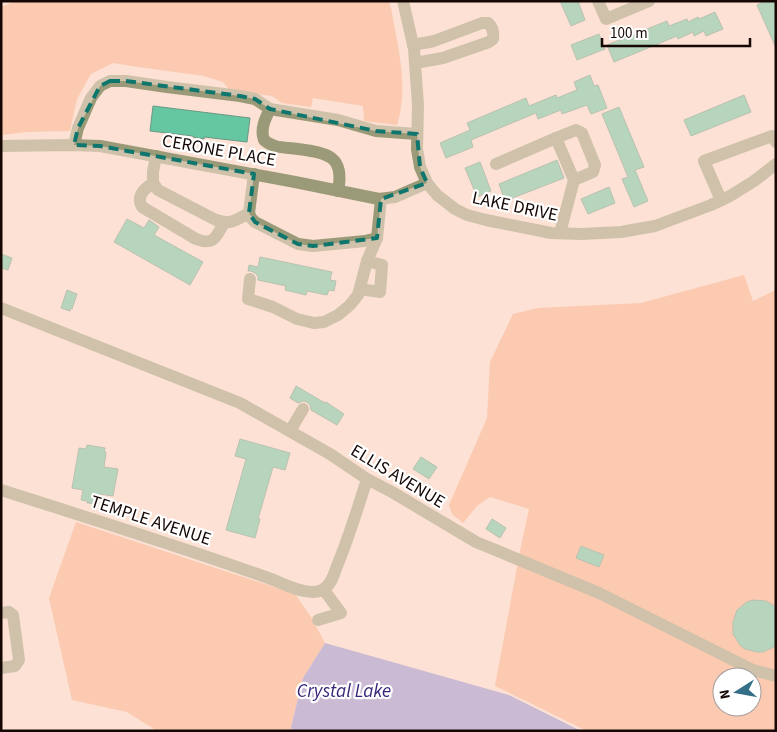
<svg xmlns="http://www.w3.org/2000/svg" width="777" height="732" font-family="'Source Sans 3',sans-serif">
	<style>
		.green { fill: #faad88; fill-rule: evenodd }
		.water { fill: #908ad3 }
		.building { fill: #65c6a2; stroke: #699885 }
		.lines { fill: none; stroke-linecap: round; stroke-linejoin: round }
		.minor { stroke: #9b9a78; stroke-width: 12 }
		.marked { fill: none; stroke: #0f766e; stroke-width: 4; stroke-dasharray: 10 6; stroke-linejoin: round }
		.labels { text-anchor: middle; stroke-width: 4.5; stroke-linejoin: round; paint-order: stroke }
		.street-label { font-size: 18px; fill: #150703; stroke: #fff }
		.water-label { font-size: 19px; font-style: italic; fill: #38267b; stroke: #fff }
	</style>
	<rect width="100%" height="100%" fill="#fce1d4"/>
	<!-- green -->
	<g class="green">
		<path d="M15,1H389L391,8C398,47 409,87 397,125L364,121L363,106L313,98L311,107L282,103L272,96L230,91L223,82L204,76L138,67L113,63L91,74L77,99L70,131L27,132L1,135V7Z"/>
		<path d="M744,275L753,301L776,290V731H587L495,686L520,551L529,509L490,497L477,506L463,523L452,514L449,505L487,418L490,362L513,314L538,308L641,303ZM722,677H752V707H722Z"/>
		<path d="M76,522L295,594L311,617L325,643L303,678L291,727L292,731H157L127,712L72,700L49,598Z"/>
	</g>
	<!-- water -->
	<path class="water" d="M325,643L509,695L581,731H292L291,727L303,678Z"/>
	<!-- building -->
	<g class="building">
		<path d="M560,1H578L585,20L571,26Z"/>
		<path d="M765,1H776V48L757,5Z"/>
		<path d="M715,12L723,29L706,36L704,31L694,36L693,32L678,39L677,36L614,62L607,45L667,21L669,26L687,19L688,22L698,17L699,19Z"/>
		<path d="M599,34L605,49L577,60L571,45Z"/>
		<path d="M590,75L594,86L598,85L607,108L591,114L587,105L562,114L561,110L538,119L536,113L471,140L473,147L446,158L440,143L470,130L467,123L526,98L529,106L556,95L557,98L577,90L574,82Z"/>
		<path d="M744,95L751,112L691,136L684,120Z"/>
		<path d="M153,106L250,118L247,142L204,137V139L193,137V136L150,131Z"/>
		<path d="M619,107L644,167L635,170L648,201L634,207L622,179L628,177L602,114Z"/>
		<path d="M557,160L564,178L505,201L499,184Z"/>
		<path d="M480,162L491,191L477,197L465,168Z"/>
		<path d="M609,187L615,203L588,214L581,199Z"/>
		<path d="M127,219L144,228L149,220L159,227L154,235L203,262L190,285L114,242Z"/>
		<path d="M1,254L12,258L8,270L1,268Z"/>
		<path d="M260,257L332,272L330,280L336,281L334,291L329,290L327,295L307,291L306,295L285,290L286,286L258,280V276L255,273L251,271H248L249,265L258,267Z"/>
		<path d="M67,290L77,294L72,309L71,308L70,311L61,308Z"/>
		<path d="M296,386L325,403L326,402L344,414L337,425L311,410L310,405L307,402L303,401L298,403L290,398Z"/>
		<path d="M240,439L290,453L285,470L273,467L258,519H260L255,538L226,530L246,459L235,456Z"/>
		<path d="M87,445L105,448L104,452H106L104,467L118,469L113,496L100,494L98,504L87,503V501L81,500L83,490L72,488L79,448L86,449Z"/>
		<path d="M421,457L437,467L429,479L413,469Z"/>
		<path d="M492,519L506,528L500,538L486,529Z"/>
		<path d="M581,546L604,555L599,567L576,558Z"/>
		<path d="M753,600L766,601L776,607V646L763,652H757L745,649L740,645L733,634V622L737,610L747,602Z"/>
	</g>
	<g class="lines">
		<!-- minor -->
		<g class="minor">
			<path d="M403,1L414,49L418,105L417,149L420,167L427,183L437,195L455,209L467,215L486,220L551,233L581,234L621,232L655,226L711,205L730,196L754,181L776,164"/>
			<path d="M598,1L606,19L649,1"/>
			<path d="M413,45L434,41L482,23H488C493,27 494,32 493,39L489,42L443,58L415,63"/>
			<path d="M270,109C265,119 260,129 264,140C274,149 286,147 298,149C328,153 345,156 338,191"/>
			<path d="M556,138L576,130L582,133L595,165L593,172L574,180"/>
			<path d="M74,145L78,128L91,98L100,86L110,81H126L167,87L240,96L255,99L270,109L338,120L376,131L417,134"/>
			<path d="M1,146L71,145L100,146L295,182L379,199L395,197L427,183"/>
			<path d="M156,156L153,172V183L158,190L216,220C231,225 236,220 249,213"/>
			<path d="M496,164L556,138L574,180L560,233"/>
			<path d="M254,174L249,213L251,218L255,222L298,244L313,246L365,241L377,238L381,199"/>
			<path d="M153,183C144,189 136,196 142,207L196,239C214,246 216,237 224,223"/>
			<path d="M721,200L704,161L772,136L776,142"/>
			<path d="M250,279L248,299L273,307L297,319L314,323L324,322L338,315L350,305L358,295L367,261L377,238"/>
			<path d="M360,289L380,292L382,265L367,261"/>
			<path d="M1,308L240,403L330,454L367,479L392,492L476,542L599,593L753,670L776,676"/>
			<path d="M290,431L303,409"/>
			<path d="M1,490C92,519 182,547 271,579C285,584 311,599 325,588C332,583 334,574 337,566C349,537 358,508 367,479"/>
			<path d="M1,613L9,612L13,615L19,660L15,666L1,668"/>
			<path d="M318,620L341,613L324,590"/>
		</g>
	</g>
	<!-- marked area -->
	<path d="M0 0H777V732H0ZM110,81H126L240,96L255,99L270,109L376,131L417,134L420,167L427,183L381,199L377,238L313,246L298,244L255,222L249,213L254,174L100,146L74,145L78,128L100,86Z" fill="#fce1d4" fill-opacity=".55" fill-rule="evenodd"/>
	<path class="marked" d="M110,81H126L240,96L255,99L270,109L376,131L417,134L420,167L427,183L381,199L377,238L313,246L298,244L255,222L249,213L254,174L100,146L74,145L78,128L100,86Z"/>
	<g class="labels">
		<!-- street labels -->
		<g class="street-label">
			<text transform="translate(219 150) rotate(10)" y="6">CERONE PLACE</text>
			<text transform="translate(515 206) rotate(12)" y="6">LAKE DRIVE</text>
			<text transform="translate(398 476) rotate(31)" y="6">ELLIS AVENUE</text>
			<text transform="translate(151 520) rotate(18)" y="6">TEMPLE AVENUE</text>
		</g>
		<!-- water labels -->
		<g class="water-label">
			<text x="344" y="697">Crystal Lake</text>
		</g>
	</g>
	<!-- border -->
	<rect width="777" height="732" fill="none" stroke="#150703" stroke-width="5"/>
	<!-- north arrow -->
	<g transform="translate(737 692) rotate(259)"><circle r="24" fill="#ffffff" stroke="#a19c9a"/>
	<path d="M0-4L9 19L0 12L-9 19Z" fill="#346f87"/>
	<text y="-8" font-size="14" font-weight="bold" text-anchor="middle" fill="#150703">N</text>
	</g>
	<!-- scale -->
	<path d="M602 38v8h148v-8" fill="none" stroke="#150703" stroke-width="2.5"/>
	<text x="610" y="38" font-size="15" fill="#150703" stroke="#ffffff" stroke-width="4" paint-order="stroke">100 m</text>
</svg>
